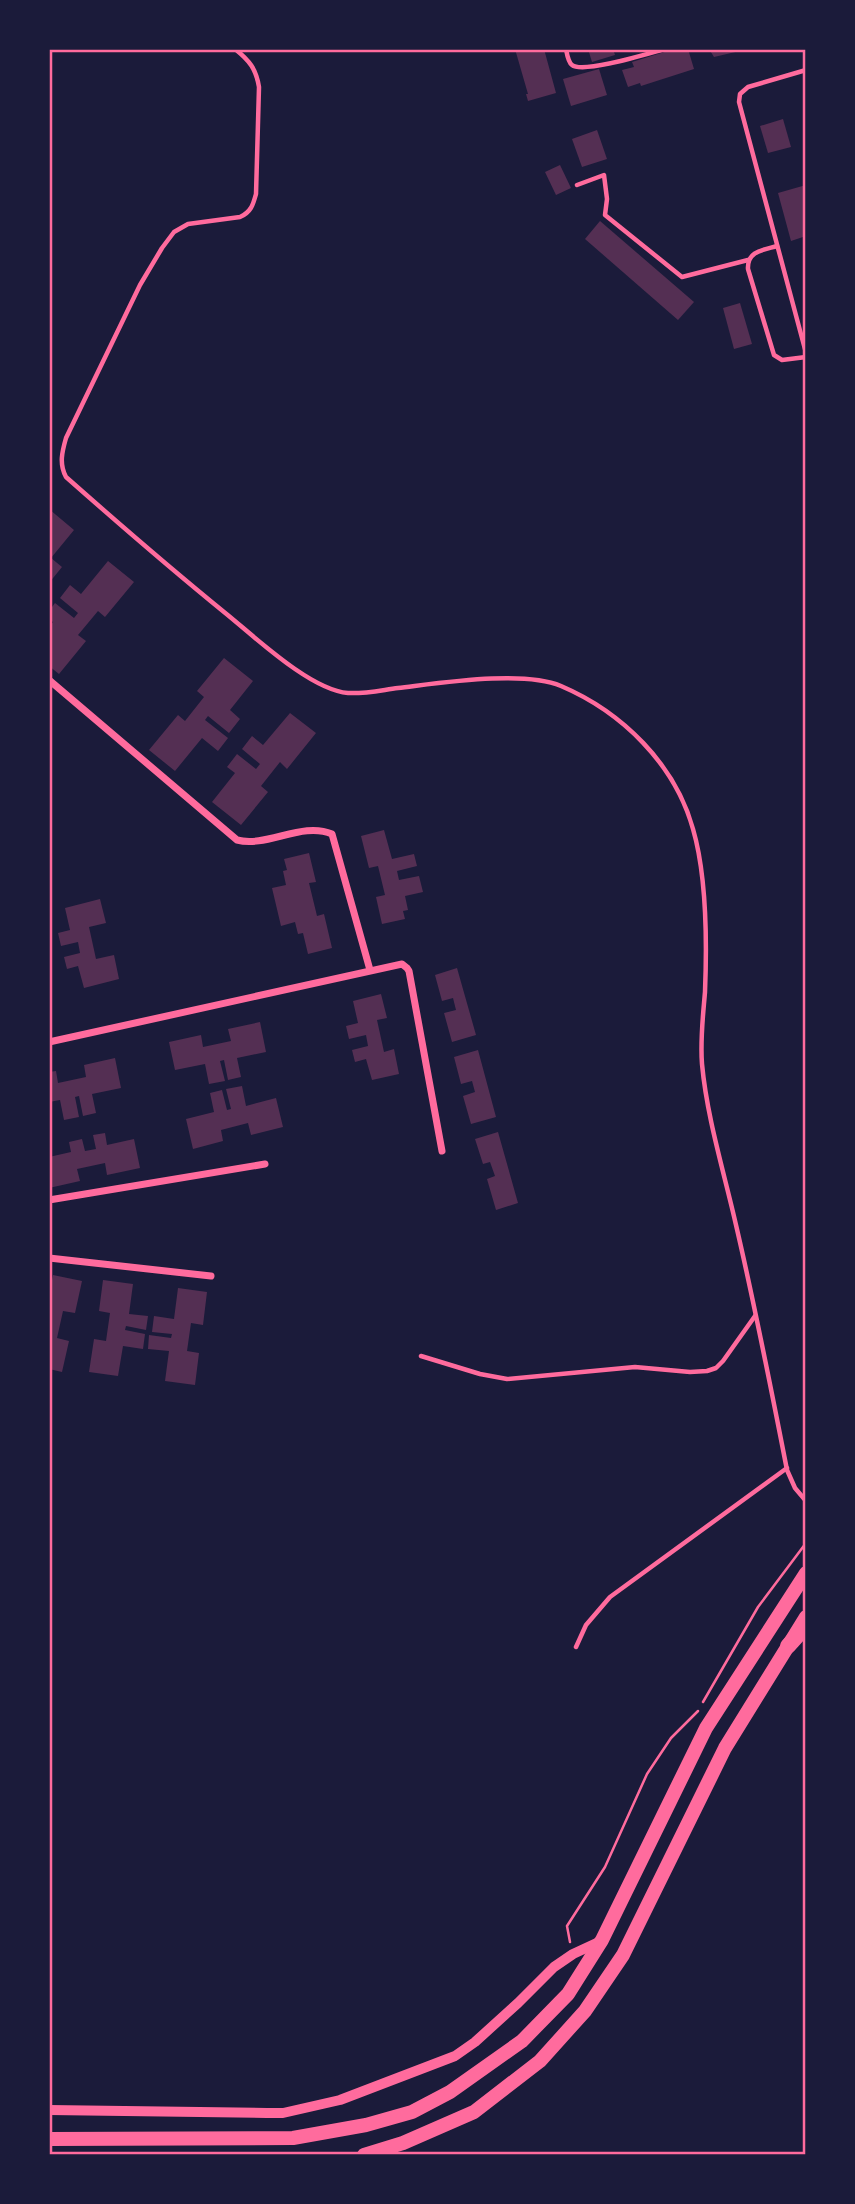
<svg xmlns="http://www.w3.org/2000/svg" width="855" height="2204" font-family="'Public Sans',sans-serif">
	<style>
		.building { fill: #542f53 }
		.lines { fill: none; stroke-linecap: round; stroke-linejoin: round }
		.path { stroke: #ff6b9d; stroke-width: 2.5 }
		.service { stroke: #ff6b9d; stroke-width: 4.5 }
		.minor { stroke: #ff6b9d; stroke-width: 7 }
		.tertiary { stroke: #ff6b9d; stroke-width: 10 }
		.primary { stroke: #ff6b9d; stroke-width: 14 }
		.motorway { stroke: #ff6b9d; stroke-width: 16 }
		.neatline { fill: none; stroke: #ff6b9d; stroke-width: 2.5 }
	</style>
	<rect width="100%" height="100%" fill="#1b1b3a"/>
	<!-- building -->
	<g class="building">
		<path d="M515,49H544L556,93L528,101L526,94H528Z"/>
		<path d="M588,49H613L615,55L592,62Z"/>
		<path d="M674,49H688L694,69L641,86L640,83L628,87L622,70L634,67L632,62Z"/>
		<path d="M709,49H743L744,50L714,57Z"/>
		<path d="M599,69L607,95L571,106L563,79Z"/>
		<path d="M783,119L791,147L768,153L760,126Z"/>
		<path d="M597,130L607,159L582,167L572,139Z"/>
		<path d="M560,165L571,188L556,195L545,172Z"/>
		<path d="M806,185V236L791,241L778,193Z"/>
		<path d="M600,221L694,302L678,320L585,239Z"/>
		<path d="M740,303L752,344L734,349L723,308Z"/>
		<path d="M49,509L74,530L51,558L62,567L49,583Z"/>
		<path d="M108,561L134,582L105,617L98,611L78,635L86,641L59,674L49,666V628L53,622L49,619V611L55,603L74,618L78,613L60,598L70,585L81,594Z"/>
		<path d="M224,658L253,681L230,710L240,719L229,733L208,716L205,720L228,738L218,751L202,738L175,771L149,750L178,715L185,721L204,697L197,691Z"/>
		<path d="M290,713L316,733L287,769L280,762L261,786L268,792L241,825L212,802L235,773L227,767L237,754L256,769L260,764L242,749L252,736L263,745Z"/>
		<path d="M384,830L392,859L414,854L417,866L397,871L399,880L419,876L423,892L405,896L408,910L403,911L405,919L382,924L376,897L385,895L378,866L369,868L361,836Z"/>
		<path d="M309,853L316,882L309,883L317,916L324,914L332,948L308,954L303,933L298,934L295,922L281,926L272,888L286,885L283,871L287,870L284,859Z"/>
		<path d="M100,899L106,923L89,927L96,959L114,955L119,979L84,988L78,966L67,969L64,957L80,953L78,942L61,946L58,933L70,930L65,908Z"/>
		<path d="M457,968L476,1035L452,1042L444,1013L456,1010L453,998L442,1001L435,975Z"/>
		<path d="M381,994L387,1018L377,1020L384,1052L394,1049L399,1074L372,1080L366,1059L355,1062L352,1050L368,1046L366,1035L349,1039L346,1026L358,1023L353,1001Z"/>
		<path d="M260,1022L266,1052L237,1058L241,1077L228,1080L224,1060L220,1061L225,1081L209,1084L205,1064L175,1070L169,1042L201,1035L203,1047L231,1041L228,1029Z"/>
		<path d="M478,1050L496,1117L471,1124L463,1096L475,1092L472,1081L461,1084L454,1057Z"/>
		<path d="M115,1058L121,1088L92,1094L96,1113L83,1116L79,1096L75,1097L79,1117L64,1120L60,1100L49,1102V1072L56,1071L58,1083L86,1077L84,1065Z"/>
		<path d="M242,1086L246,1106L276,1098L283,1127L251,1135L248,1123L221,1130L223,1141L193,1149L186,1119L214,1112L210,1093L222,1090L227,1110L231,1109L226,1089Z"/>
		<path d="M498,1132L518,1203L496,1210L487,1179L495,1176L490,1162L483,1164L475,1139Z"/>
		<path d="M105,1133L107,1145L134,1139L140,1168L107,1175L105,1163L77,1169L80,1181L49,1188V1157L71,1152L69,1142L82,1139L85,1151L96,1149L93,1135Z"/>
		<path d="M53,1275L82,1281L75,1313L63,1311L57,1338L69,1341L62,1372L49,1369V1295Z"/>
		<path d="M103,1280L133,1284L129,1314L148,1316L146,1330L126,1326L125,1330L145,1334L143,1349L123,1346L118,1376L89,1372L94,1339L106,1341L110,1313L99,1311Z"/>
		<path d="M178,1288L207,1292L203,1325L191,1323L187,1351L199,1353L195,1385L165,1381L169,1351L148,1349L149,1335L171,1338L172,1334L152,1332L154,1316L174,1319Z"/>
	</g>
	<g class="lines">
		<!-- path -->
		<g class="path">
			<path d="M703,1702L758,1607L806,1543"/>
			<path d="M570,1942L567,1926L605,1867L647,1774L671,1738L698,1711"/>
		</g>
		<!-- service -->
		<g class="service">
			<path d="M235,49C250,61 256,69 259,87L256,194C253,205 251,212 240,217L188,224L174,232L162,248L140,285L66,438C62,452 59,464 66,477C118,523 170,568 224,612C254,636 310,690 348,693C365,694 382,690 398,688C441,683 523,670 561,686C622,712 675,764 693,829C707,877 707,942 705,992C703,1016 700,1040 702,1064C707,1118 724,1172 736,1225C755,1306 771,1388 787,1470L795,1488L806,1501"/>
			<path d="M566,49C567,54 568,62 572,65C583,74 650,53 665,49"/>
			<path d="M806,70L748,87L740,94L739,102L806,353"/>
			<path d="M577,185L604,175L607,199L605,215L682,277L748,260"/>
			<path d="M777,246C763,250 747,251 748,269L774,355L782,360L806,357"/>
			<path d="M421,1356L480,1374L507,1379L635,1367L690,1372L707,1371L716,1368L723,1361L755,1316"/>
			<path d="M576,1647L586,1625L610,1597L787,1468"/>
		</g>
		<!-- minor -->
		<g class="minor">
			<path d="M49,680L237,840C267,848 302,821 332,834L370,970"/>
			<path d="M49,1042L402,964L407,968L409,971L442,1151"/>
			<path d="M49,1200L265,1164"/>
			<path d="M49,1258L211,1276"/>
		</g>
		<!-- tertiary -->
		<path class="tertiary" d="M49,2110L267,2113H283L340,2100L455,2056L475,2042L518,2003L554,1967L573,1954L601,1941"/>
		<!-- primary -->
		<g class="primary">
			<path d="M49,2139L293,2138L366,2125L412,2112L450,2092L522,2041L568,1994L602,1940L706,1728L806,1573"/>
			<path d="M364,2155L403,2143L474,2112L540,2061L585,2011L623,1955L725,1748L806,1617"/>
		</g>
		<!-- motorway -->
		<path class="motorway" d="M788,1646L806,1626"/>
	</g>
	<!-- border -->
	<rect width="855" height="2204" fill="none" stroke="#1b1b3a" stroke-width="102"/>
	<rect x="51" y="51" width="753" height="2102" class="neatline"/>
</svg>
